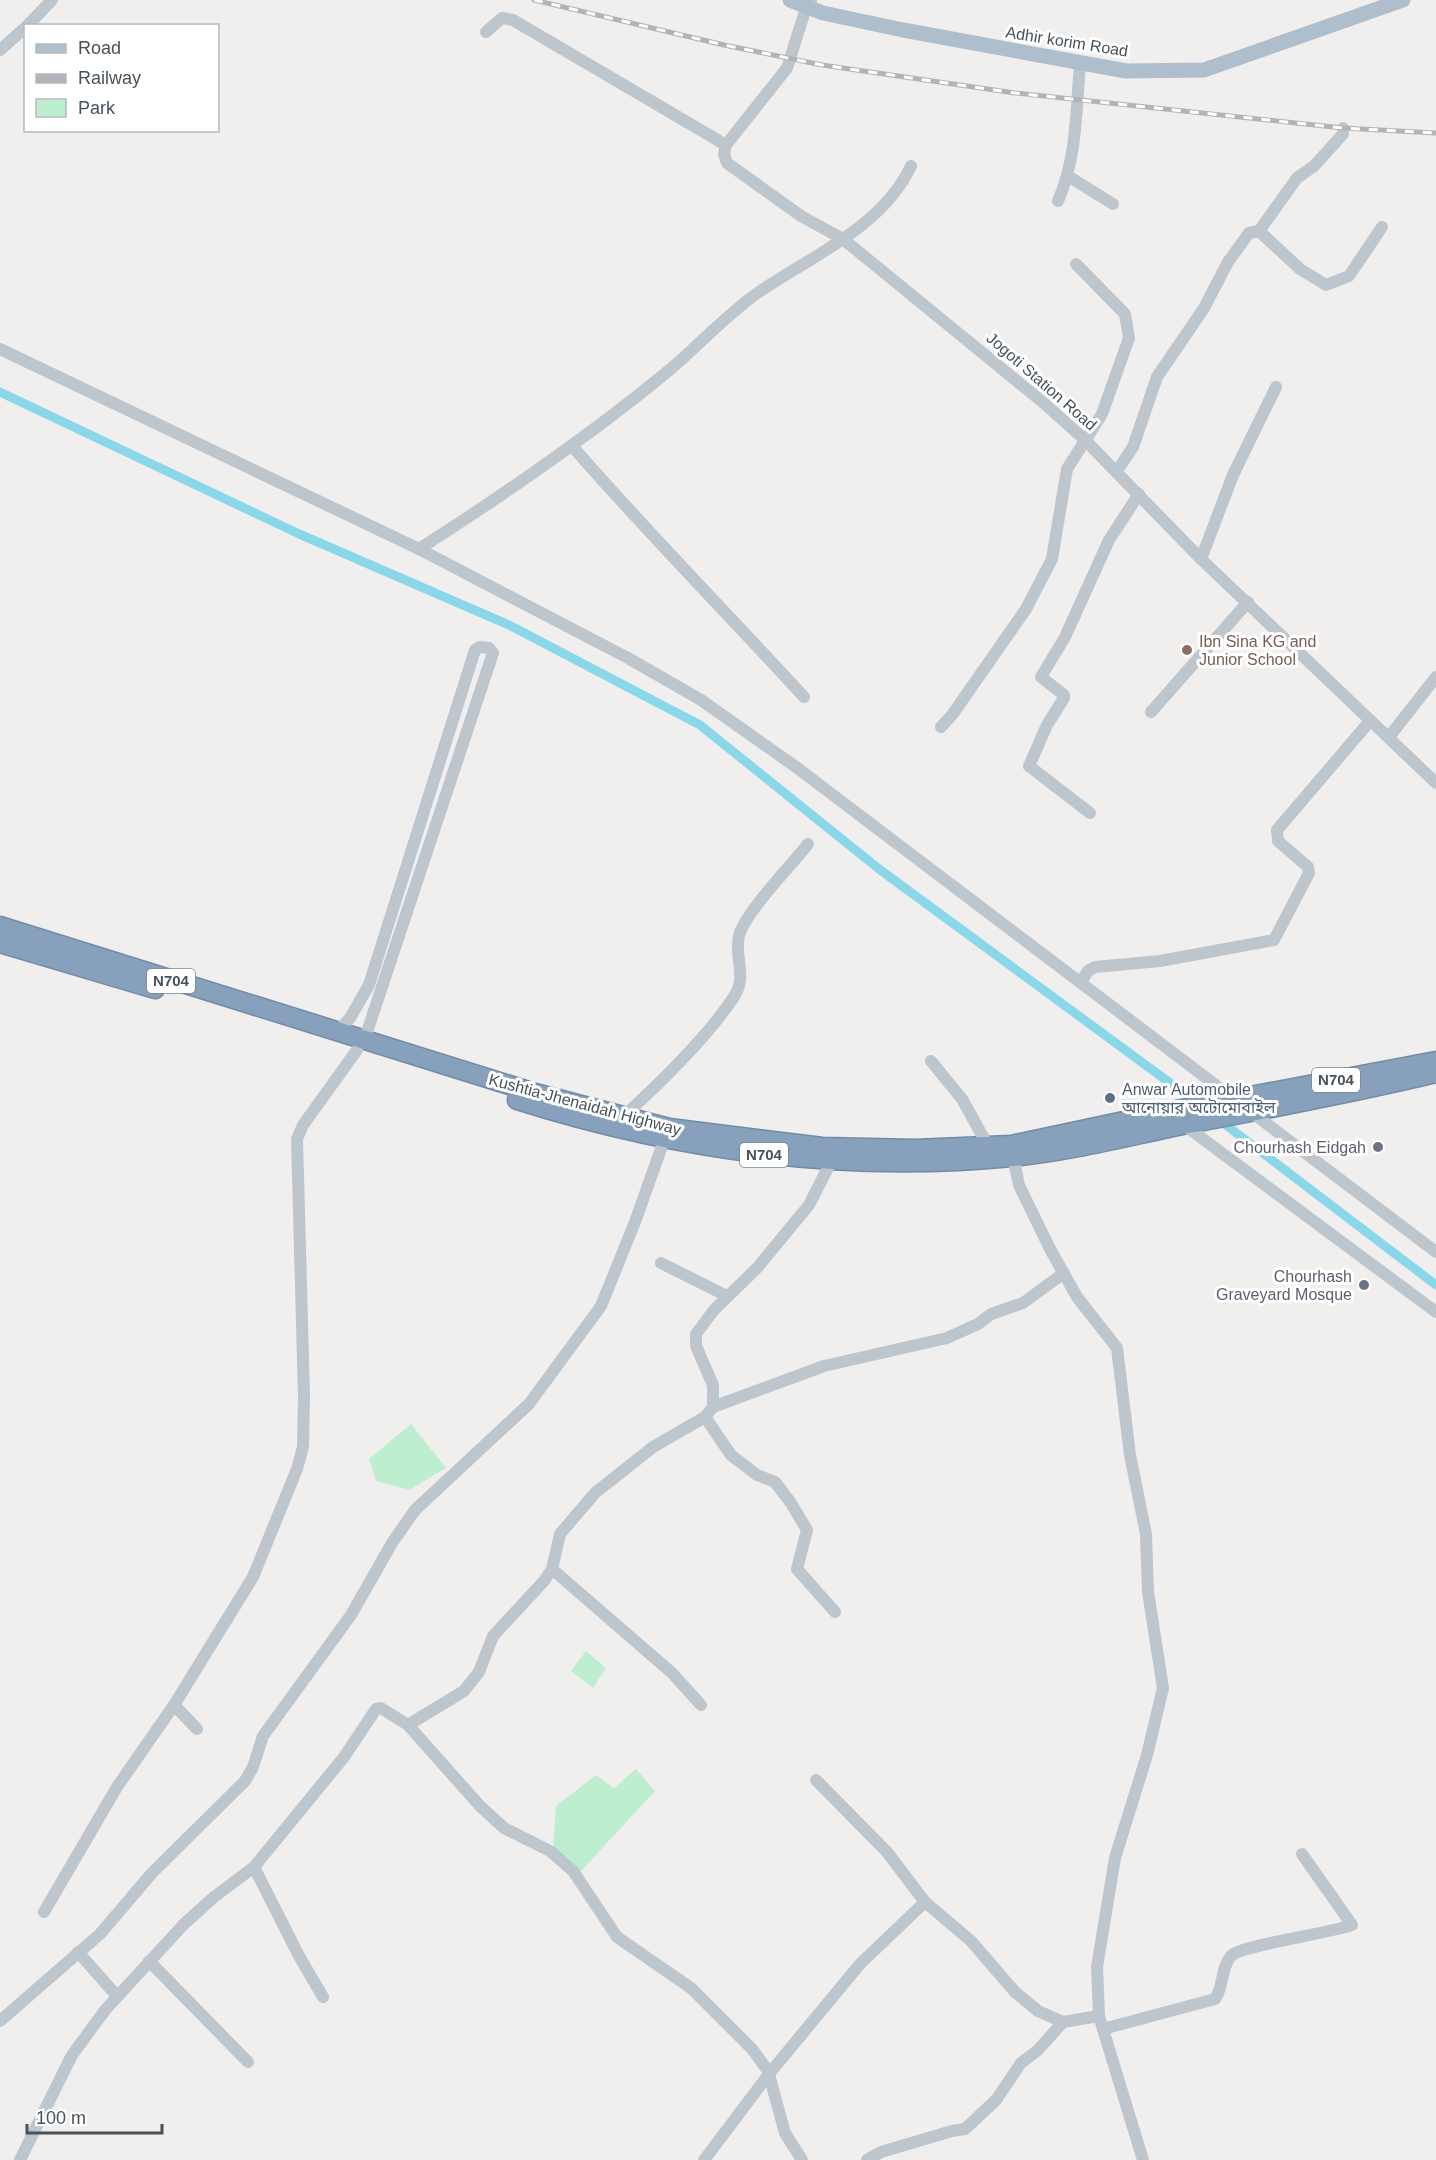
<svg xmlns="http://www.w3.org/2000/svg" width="1436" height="2160" font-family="Helvetica,'Noto Sans Bengali',sans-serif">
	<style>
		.green { fill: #bdeecf }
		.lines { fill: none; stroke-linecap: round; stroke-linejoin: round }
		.canal { stroke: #8bd7ea; stroke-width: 9 }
		.highway-casing { stroke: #728ca8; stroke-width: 21 }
		.minor { stroke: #bdc6cd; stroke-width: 12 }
		.major { stroke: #aebecd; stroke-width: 15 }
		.highway { stroke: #87a1bc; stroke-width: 18 }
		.rail-casing { stroke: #b0b4b8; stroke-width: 5 }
		.rail { stroke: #fff; stroke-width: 3; stroke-dasharray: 9; stroke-linecap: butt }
		.education-dot { fill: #8d6e63; stroke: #fff; stroke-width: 2 }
		.service-dot { fill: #5c6f8a; stroke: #fff; stroke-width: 2 }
		.worship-dot { fill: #6b7280; stroke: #fff; stroke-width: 2 }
		.labels { text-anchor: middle; stroke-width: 6; stroke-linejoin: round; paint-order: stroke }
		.shield { fill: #fff; stroke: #7e868c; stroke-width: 1.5 }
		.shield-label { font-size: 15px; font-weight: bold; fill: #47525b }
		.street-label { font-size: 16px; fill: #47525b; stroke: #fff }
		.education-label { font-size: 16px; fill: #785e54; stroke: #fff; text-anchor: start }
		.service-label { font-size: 16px; fill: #4e5e75; stroke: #fff; text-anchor: start }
		.worship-label { font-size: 16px; fill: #5b616d; stroke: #fff; text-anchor: end }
	</style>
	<rect width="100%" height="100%" fill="#f1eeee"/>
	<!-- green -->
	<g class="green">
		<path d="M411,1424L446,1468L409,1490L376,1481L369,1459Z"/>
		<path d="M586,1651L606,1668L593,1688L571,1671Z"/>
		<path d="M636,1769L655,1791L580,1872L553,1848L556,1806L596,1775L614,1788Z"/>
	</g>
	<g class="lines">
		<!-- canal -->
		<g class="canal">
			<path d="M0,392L297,533L509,625L700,725L879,869L1200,1105"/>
			<path d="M1218,1119L1436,1285"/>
		</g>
		<defs>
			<g id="highway">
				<path d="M0,926L535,1093L669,1128L822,1147L915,1149L1011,1145L1171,1111L1436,1061"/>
				<path d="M0,943L155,989"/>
				<path d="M517,1100C678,1151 844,1173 1012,1157C1072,1151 1129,1136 1188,1124C1271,1108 1354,1093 1436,1073"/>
			</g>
		</defs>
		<!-- highway casing -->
		<use href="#highway" class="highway-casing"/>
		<!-- minor -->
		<g class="minor">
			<path d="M811,0L806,8L787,68L726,145L724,154L727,163L801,216L843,239L1045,404L1084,439L1201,559L1436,783"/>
			<path d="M27,26L52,0"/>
			<path d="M486,32L502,18L513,20L726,145"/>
			<path d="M0,50L26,27"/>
			<path d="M1068,176L1113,204"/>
			<path d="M1058,201C1077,158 1076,110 1080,64"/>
			<path d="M1259,231L1297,178L1314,166L1343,134V128"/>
			<path d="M0,349L419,549L628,658L701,700L796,767L1436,1252"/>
			<path d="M572,446C647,532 727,613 804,697"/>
			<path d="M1117,471L1133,447L1157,377L1204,308L1228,262L1249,233L1259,231L1300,269L1326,285L1349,276L1382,227"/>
			<path d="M419,549C505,494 588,437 667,372C697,347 724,317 756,294C809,257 882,228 911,166"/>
			<path d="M1201,559L1233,475L1276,387"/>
			<path d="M1151,712L1248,602"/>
			<path d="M941,727L952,715L1026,609L1052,559L1067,469L1102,414L1129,338L1125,314L1076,264"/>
			<path d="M1389,737L1436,677"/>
			<path d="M1090,813L1029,766L1047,725L1064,698V695L1041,677L1065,637L1109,540L1139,494"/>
			<path d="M1081,982L1088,971L1095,967L1160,961L1274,940L1309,873L1308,867L1278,841L1277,830L1370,721"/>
			<path d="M336,1033L350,1018L369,985L475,650L480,647L489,648L493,653L364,1041"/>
			<path d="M931,1061L962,1099L987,1144"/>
			<path d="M623,1117C660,1083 709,1036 735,995C747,976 734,956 739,936C745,912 791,866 808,844"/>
			<path d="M1184,1125L1436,1312"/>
			<path d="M1012,1152L1019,1185L1050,1249L1077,1297L1117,1348L1130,1455L1146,1534L1148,1592L1163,1688L1147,1755L1115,1858L1097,1967L1099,2016L1143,2160"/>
			<path d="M661,1263L727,1296"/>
			<path d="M713,1407L824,1366L947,1338L978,1324L991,1314L1023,1303L1064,1273"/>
			<path d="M705,1417L731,1455L757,1475L775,1482L791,1503L807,1530L797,1569L835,1612"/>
			<path d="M552,1569L672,1673L701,1705"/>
			<path d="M174,1705L197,1729"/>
			<path d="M408,1725L464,1691L479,1672L493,1636L544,1581L552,1569L560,1534L595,1493L653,1447L705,1417L713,1407V1385L696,1346V1334L714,1310L757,1268L809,1205L835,1154"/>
			<path d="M816,1780L887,1852L925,1902L971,1941L1015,1992L1038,2011L1063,2022L1099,2016"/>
			<path d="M254,1867L299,1956L323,1997"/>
			<path d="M44,1912L117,1787L174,1705L253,1577L297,1469L303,1447L304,1396L297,1139L303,1125L357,1050"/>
			<path d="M78,1952L117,1996"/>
			<path d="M149,1961L248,2062"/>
			<path d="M0,2021L100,1934L152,1873L245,1781L253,1767L263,1736L351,1615L392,1543L415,1510L529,1404L601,1306L635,1222L667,1132"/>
			<path d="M1103,2029L1215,1999C1224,1986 1221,1967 1231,1956C1241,1945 1331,1933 1352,1925L1302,1854"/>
			<path d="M20,2160L72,2055L106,2009L184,1924L214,1897L254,1867L344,1757L376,1709L381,1708L408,1725L480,1806L504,1828L550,1851L573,1871L617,1937L691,1988L752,2049L768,2071L785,2133L802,2160"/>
			<path d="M704,2160L769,2074L860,1964L925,1902"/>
			<path d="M867,2160L881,2152L952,2131L965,2129L996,2100L1021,2063L1038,2050L1063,2022"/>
		</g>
		<!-- major -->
		<path class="major" d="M790,0L823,13L903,30L1126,71L1204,70L1403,0"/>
		<!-- highway -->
		<use href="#highway" class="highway"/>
		<defs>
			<path id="rail" d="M534,0L724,45L822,65L1015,93L1343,128L1436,133"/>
		</defs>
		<!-- rail casing -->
		<use href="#rail" class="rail-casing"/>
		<!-- rail -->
		<use href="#rail" class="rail"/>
	</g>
	<!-- markers -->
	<circle class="education-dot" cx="1187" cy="650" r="6"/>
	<circle class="service-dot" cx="1110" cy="1098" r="6"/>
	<g class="worship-dot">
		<circle cx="1378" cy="1147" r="6"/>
		<circle cx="1364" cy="1285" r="6"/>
	</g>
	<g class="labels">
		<!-- shield labels -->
		<g class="shield">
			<rect x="147" y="969" width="48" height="24" rx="4.5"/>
			<rect x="1312" y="1068" width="48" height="24" rx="4.5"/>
			<rect x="740" y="1143" width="48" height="24" rx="4.5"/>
		</g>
		<g class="shield-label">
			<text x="171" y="986">N704</text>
			<text x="1336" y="1085">N704</text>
			<text x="764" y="1160">N704</text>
		</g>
		<!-- street labels -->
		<g class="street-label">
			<text transform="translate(1067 41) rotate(9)" y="6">Adhir korim Road</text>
			<text transform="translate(1042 381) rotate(41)" y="6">Jogoti Station Road</text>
			<text transform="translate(585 1104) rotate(15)" y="6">Kushtia-Jhenaidah Highway</text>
		</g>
		<!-- education labels -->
		<g class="education-label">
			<text x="1199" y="647">Ibn Sina KG and<tspan x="1199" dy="18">Junior School</tspan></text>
		</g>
		<!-- service labels -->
		<g class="service-label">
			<text x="1122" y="1095">Anwar Automobile<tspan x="1122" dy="18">আনোয়ার অটোমোবাইল</tspan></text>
		</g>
		<!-- worship labels -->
		<g class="worship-label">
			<text x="1366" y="1153">Chourhash Eidgah</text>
			<text x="1352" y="1282">Chourhash<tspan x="1352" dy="18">Graveyard Mosque</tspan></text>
		</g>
	</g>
	<!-- legend -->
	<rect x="24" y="24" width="195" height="108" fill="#ffffff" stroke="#b5babd" stroke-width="1.5"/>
	<rect x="36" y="44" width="30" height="9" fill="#aebecd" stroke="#b5babd" stroke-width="1.5"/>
	<text x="78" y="54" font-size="18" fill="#47525b">Road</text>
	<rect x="36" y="74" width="30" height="9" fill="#b0b4b8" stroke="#b5babd" stroke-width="1.5"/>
	<text x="78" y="84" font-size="18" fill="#47525b">Railway</text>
	<rect x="36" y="99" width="30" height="18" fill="#bdeecf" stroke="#b5babd" stroke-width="1.5"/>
	<text x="78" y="114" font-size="18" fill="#47525b">Park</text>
	<!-- scale -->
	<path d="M27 2124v9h135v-9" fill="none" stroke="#47525b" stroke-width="3"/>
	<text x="36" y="2124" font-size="18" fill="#47525b" stroke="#ffffff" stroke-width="4.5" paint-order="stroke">100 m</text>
</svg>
